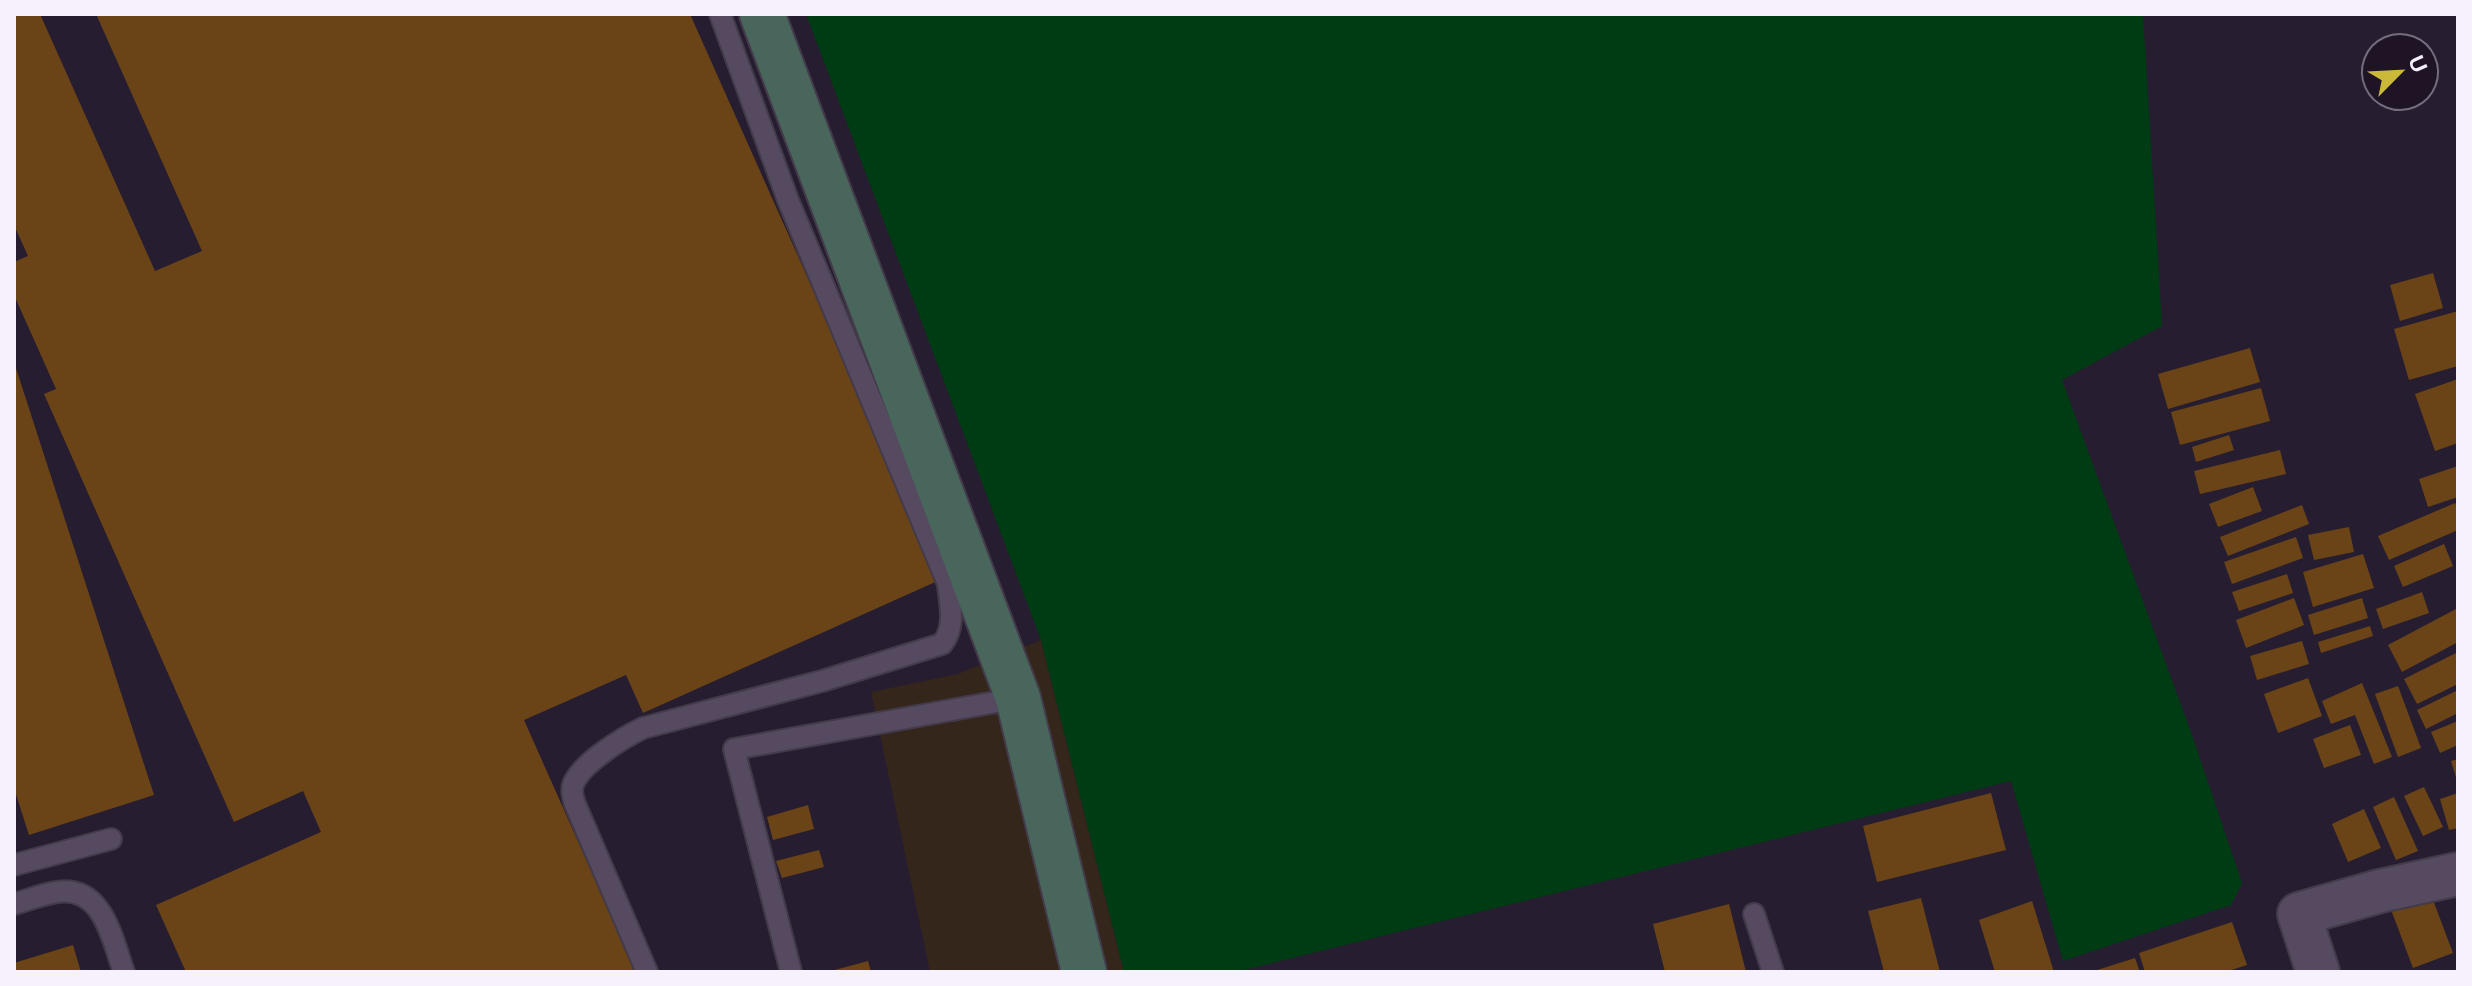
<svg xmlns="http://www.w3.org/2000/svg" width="2472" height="986" font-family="Arial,sans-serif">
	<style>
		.commercial { fill: #34261a }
		.green { fill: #003c13 }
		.building { fill: #6a4417 }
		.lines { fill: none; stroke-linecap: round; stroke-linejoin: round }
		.lane-casing { stroke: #433a4a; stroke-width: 24 }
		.street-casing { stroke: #433a4a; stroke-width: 46 }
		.secondary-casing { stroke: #433a4a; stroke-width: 48 }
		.lane { stroke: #564a60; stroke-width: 20 }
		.street { stroke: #564a60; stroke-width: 42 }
		.secondary { stroke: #49665c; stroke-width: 44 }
	</style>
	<rect width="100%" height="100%" fill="#271d30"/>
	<!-- commercial -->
	<path class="commercial" d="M1041,640L1124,972H930L871,692L958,674Z"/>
	<!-- green -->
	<path class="green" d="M806,14H2143L2162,326L2062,380L2192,735L2242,883L2231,905L2063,961L2011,781L1236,972H1124L1041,640Z"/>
	<!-- building -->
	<g class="building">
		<path d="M14,14H40L155,271L202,251L96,14H690L942,579L643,713L626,675L524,720L636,972H186L156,905L321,832L303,791L234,822L44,394L56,389L14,295V262L28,256L14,225Z"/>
		<path d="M2433,273L2443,308L2400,321L2390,285Z"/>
		<path d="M2458,311V366L2409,380L2394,329Z"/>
		<path d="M2250,348L2260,382L2168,409L2158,374Z"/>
		<path d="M14,362L154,795L29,835L14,788Z"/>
		<path d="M2458,379V443L2435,451L2415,394Z"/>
		<path d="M2261,388L2270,421L2180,445L2171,412Z"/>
		<path d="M2229,435L2234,450L2196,462L2192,447Z"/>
		<path d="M2280,450L2286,474L2200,494L2194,471Z"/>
		<path d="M2458,466V497L2428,507L2419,479Z"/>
		<path d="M2253,487L2262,511L2218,527L2209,504Z"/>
		<path d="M2455,503L2458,509V530L2389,560L2378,536Z"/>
		<path d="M2302,505L2309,524L2228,556L2220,537Z"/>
		<path d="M2349,527L2354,552L2314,560L2308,535Z"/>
		<path d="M2296,537L2303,558L2232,584L2224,562Z"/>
		<path d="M2444,544L2453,566L2403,587L2394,566Z"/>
		<path d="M2363,554L2374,588L2313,607L2303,572Z"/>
		<path d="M2287,574L2293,593L2239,611L2232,592Z"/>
		<path d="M2422,592L2429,613L2383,629L2376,609Z"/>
		<path d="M2294,598L2304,625L2246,648L2236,620Z"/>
		<path d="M2362,598L2368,618L2314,635L2308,615Z"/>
		<path d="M2456,609L2458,642L2402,672L2388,645Z"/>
		<path d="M2370,626L2373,636L2321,653L2318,642Z"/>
		<path d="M2302,641L2309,664L2257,680L2250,656Z"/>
		<path d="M2458,652V684L2417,704L2404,679Z"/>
		<path d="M2308,678L2322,716L2278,733L2264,694Z"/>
		<path d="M2362,683L2392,757L2374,764L2355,715L2331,724L2322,701Z"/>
		<path d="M2398,686L2421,748L2398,757L2375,694Z"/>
		<path d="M2458,690V713L2426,729L2417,710Z"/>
		<path d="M2458,721V745L2440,753L2431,732Z"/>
		<path d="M2350,725L2361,755L2324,768L2313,739Z"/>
		<path d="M2458,759V781H2457L2451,761Z"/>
		<path d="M2424,787L2443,827L2423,836L2404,796Z"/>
		<path d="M1991,793L2006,850L1877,882L1863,826Z"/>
		<path d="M2458,793V828L2449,830L2440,799Z"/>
		<path d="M2394,797L2418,851L2396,860L2373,807Z"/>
		<path d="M808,805L814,829L773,840L767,817Z"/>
		<path d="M2364,809L2381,848L2348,862L2332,824Z"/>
		<path d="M819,850L824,867L782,878L776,861Z"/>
		<path d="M2430,892L2453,953L2413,968L2390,907Z"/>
		<path d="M1921,898L1940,972H1884L1868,911Z"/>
		<path d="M2032,901L2054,972H1995L1979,920Z"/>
		<path d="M1729,904L1746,972H1665L1653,924Z"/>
		<path d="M2232,922L2247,965L2225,972H2145L2139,953Z"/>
		<path d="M73,945L81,972H14V963Z"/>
		<path d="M2135,958L2140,972H2094V971Z"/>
		<path d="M868,961L871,972H831V971Z"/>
	</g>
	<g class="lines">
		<defs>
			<g id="lane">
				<path d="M14,865L111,839"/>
				<path d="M14,904C28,900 43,894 57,892C103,885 112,939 124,972"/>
				<path d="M1754,914L1773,972"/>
				<path d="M647,972L575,804C573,798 571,791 573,785C580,764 624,737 643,728L822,681L942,644C956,627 950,605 948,584L788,200L720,14"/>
				<path d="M791,972L734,749L1018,698"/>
			</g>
			<path id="street" d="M2318,972L2299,914L2380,891L2458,874"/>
			<path id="secondary" d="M762,14L1018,698L1084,972"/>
		</defs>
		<!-- lane casing -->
		<use href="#lane" class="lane-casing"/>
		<!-- street casing -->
		<use href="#street" class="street-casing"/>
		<!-- secondary casing -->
		<use href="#secondary" class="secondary-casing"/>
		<!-- lane -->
		<use href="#lane" class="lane"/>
		<!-- street -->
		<use href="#street" class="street"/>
		<!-- secondary -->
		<use href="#secondary" class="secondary"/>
	</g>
	<!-- border -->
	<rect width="2472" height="986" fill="none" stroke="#f7f0fd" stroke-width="32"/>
	<!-- north arrow -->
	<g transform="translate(2400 72) rotate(66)"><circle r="38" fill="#1e1426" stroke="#756c7c" stroke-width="2"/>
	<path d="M0-6L14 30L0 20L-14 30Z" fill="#cbba39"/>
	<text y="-12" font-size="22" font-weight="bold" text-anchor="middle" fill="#f7f0fd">U</text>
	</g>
</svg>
